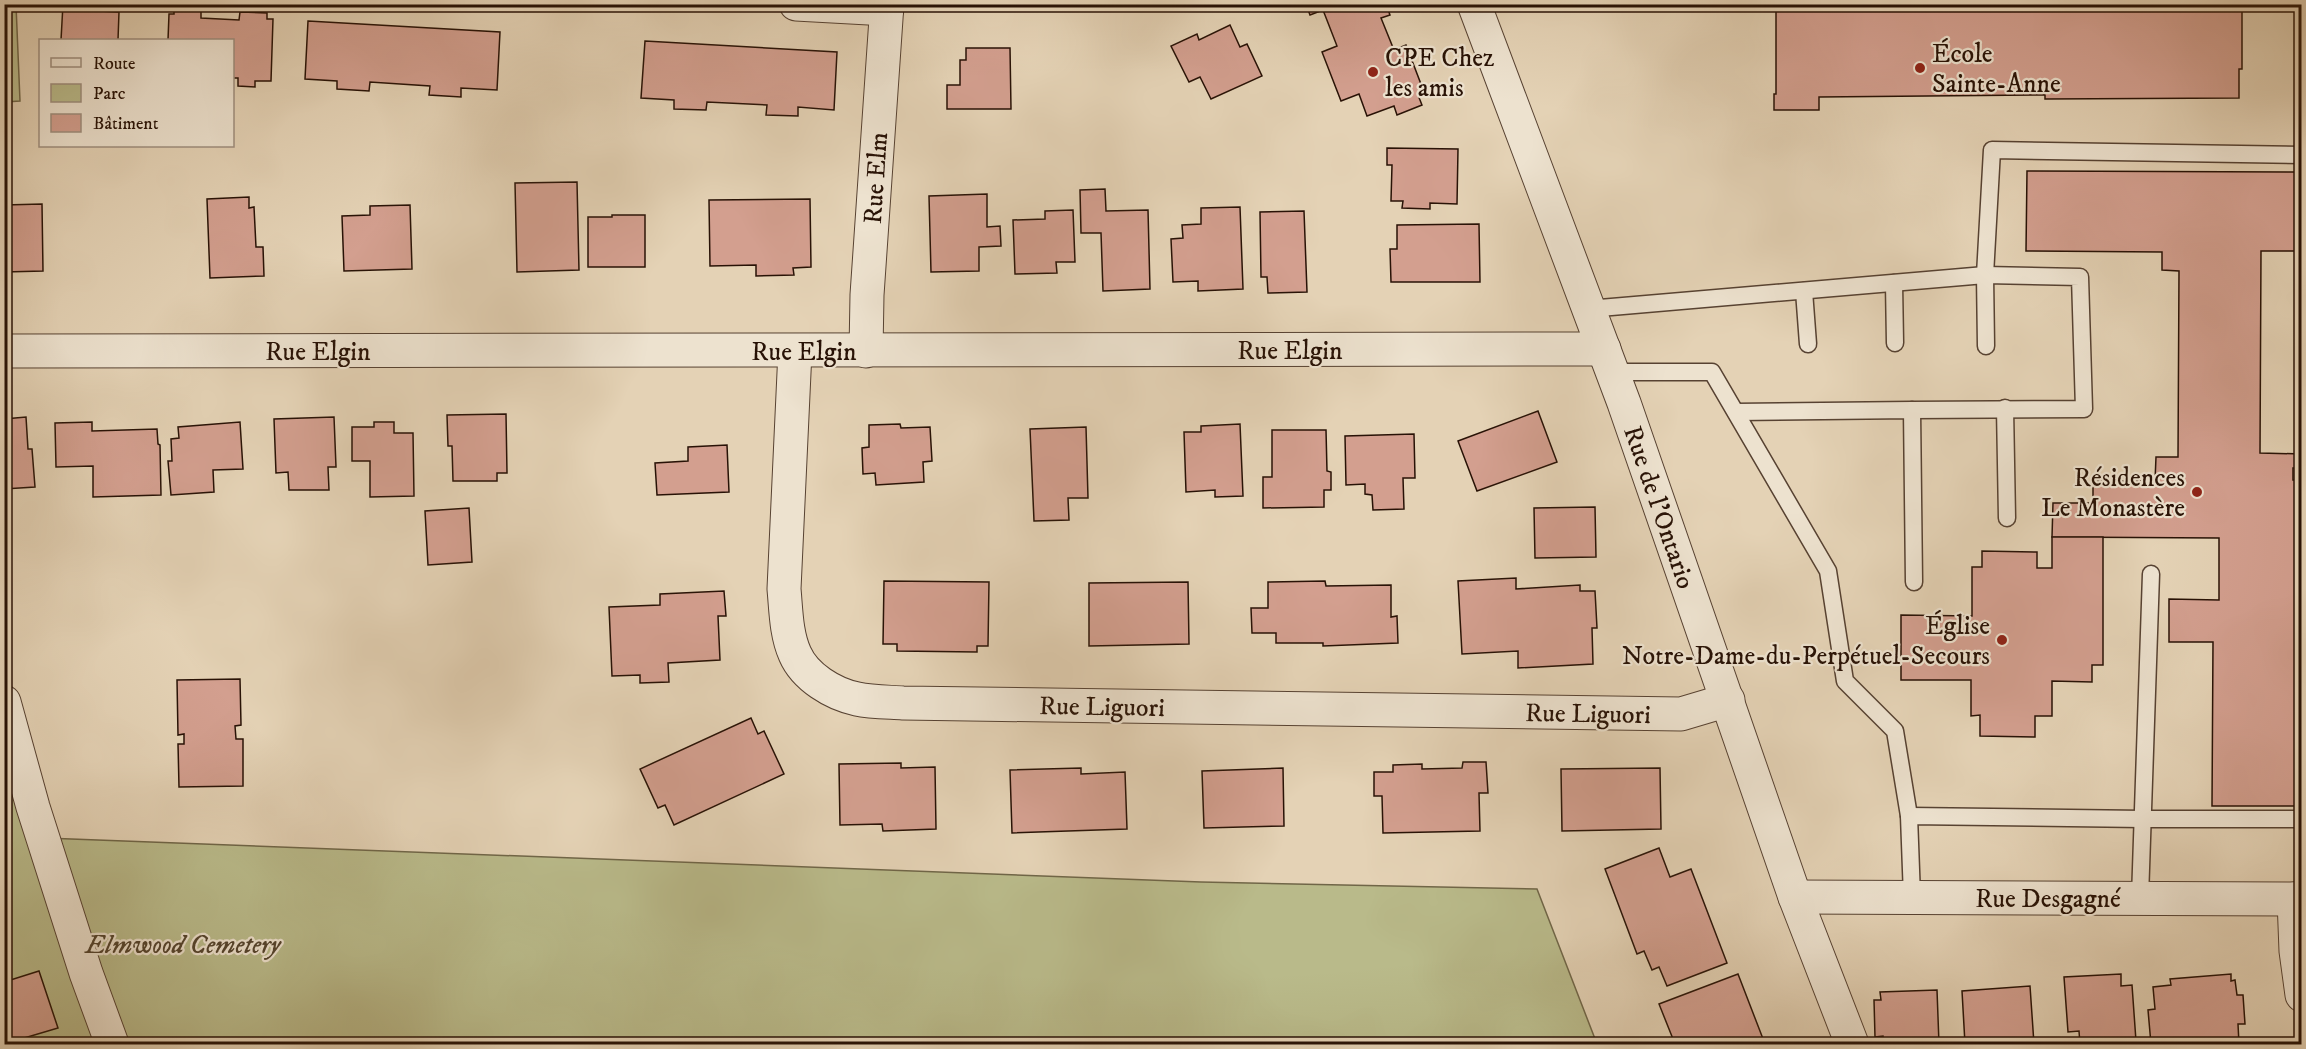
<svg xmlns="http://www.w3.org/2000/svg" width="2306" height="1049" font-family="'IM FELL DW Pica',serif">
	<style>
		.green { fill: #b9ba8a; stroke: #706648; stroke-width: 1.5 }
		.building { fill: #d39f8f; stroke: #281206; stroke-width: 1.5 }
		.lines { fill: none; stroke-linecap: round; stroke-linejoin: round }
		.lane-casing { stroke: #574232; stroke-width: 19 }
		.street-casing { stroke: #574232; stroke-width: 35 }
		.lane { stroke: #ede2cf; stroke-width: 16 }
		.street { stroke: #ede2cf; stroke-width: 33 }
		.poi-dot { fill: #8f2418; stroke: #ede2cf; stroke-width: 2 }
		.labels { text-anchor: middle; stroke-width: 4.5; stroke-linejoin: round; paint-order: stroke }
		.poi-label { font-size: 26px; fill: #281206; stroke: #ede2cf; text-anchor: start }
		.street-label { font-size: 26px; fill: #281206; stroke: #ede2cf }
		.park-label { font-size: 26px; font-style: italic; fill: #54442e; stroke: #ede2cf }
	</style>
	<rect width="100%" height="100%" fill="#e4d2b5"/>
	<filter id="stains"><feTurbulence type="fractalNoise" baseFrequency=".00333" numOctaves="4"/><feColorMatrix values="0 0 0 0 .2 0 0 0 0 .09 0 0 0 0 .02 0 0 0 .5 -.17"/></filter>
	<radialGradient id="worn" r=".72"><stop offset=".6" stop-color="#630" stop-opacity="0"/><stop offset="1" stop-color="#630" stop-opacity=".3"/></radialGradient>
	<!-- green -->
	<g class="green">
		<path d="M5,4L16,5L20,101L5,102Z"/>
		<path d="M4,701L45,838L1201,882L1537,889L1597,1044H5Z"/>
	</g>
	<!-- building -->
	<g class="building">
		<path d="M63,4L99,5V11L119,12L118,40H61Z"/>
		<path d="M1306,4H1386L1390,15L1381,18L1394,50L1406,45L1424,92L1418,95L1422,105L1397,115L1394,106L1367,116L1359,94L1341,101L1322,52L1337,46L1323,10L1310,15Z"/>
		<path d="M1776,4H2242V69H2239V98L2045,99V95L1819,97V110H1774V94H1776Z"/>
		<path d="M174,10L201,11V18L239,20L240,12L267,13V19H273L271,81H255V87L238,86V78H232V40H168L169,14H174Z"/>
		<path d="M308,21L500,32L497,90L461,88V97L429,95L430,86L370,82L369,91L337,89V81L305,79Z"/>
		<path d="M1230,25L1240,47L1247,44L1262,76L1211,99L1200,77L1189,82L1171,46L1197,34L1199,40Z"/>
		<path d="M645,41L837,52L834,110L798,107V116L766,115L767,105L707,102L706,110L674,109V100L641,98Z"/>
		<path d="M966,48H1010L1011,109H947V85H960V60H966Z"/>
		<path d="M1387,148L1458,149L1457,204L1430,203V209L1402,208L1403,201H1391L1392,165H1387Z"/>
		<path d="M2027,171L2302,172V251H2261L2260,453L2302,454V468H2293V480H2302V806H2212L2213,642H2169V599L2219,600V538L2052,537L2053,503H2093V481H2155L2156,457H2178L2179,271L2162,270V252L2026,251Z"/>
		<path d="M577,182L579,270L517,272L515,183Z"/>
		<path d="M1105,189L1106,211L1148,210L1150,289L1103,291L1101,233H1081L1080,190Z"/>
		<path d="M987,194V227L1000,226L1001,246L979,247V271L931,272L929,196Z"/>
		<path d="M249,197V208L254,207L256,247H263L264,276L210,278L207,199Z"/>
		<path d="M810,199L811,267L793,268L794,275L756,276V265L710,266L709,200Z"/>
		<path d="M42,204L43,271L4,272V205Z"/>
		<path d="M410,205L412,269L344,271L342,216L370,215V206Z"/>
		<path d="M1240,207L1243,289L1198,291V281L1173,282L1171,239L1183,238L1182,225L1201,224V208Z"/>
		<path d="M1073,210L1075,262H1056L1057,273L1015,274L1013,220L1045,219V211Z"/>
		<path d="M1304,211L1307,292L1268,293L1267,277H1261L1260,212Z"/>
		<path d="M612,215H645V267H588V217H612Z"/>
		<path d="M1479,224L1480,282H1391L1390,249H1397V225Z"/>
		<path d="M1538,411L1557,462L1477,491L1458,441Z"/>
		<path d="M506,414L507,473H497V481H453L452,446H448L447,415Z"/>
		<path d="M26,417L28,449H32L35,487L4,489V419Z"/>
		<path d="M334,417L336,467H328L329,490H289L288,472L276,473L274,419Z"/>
		<path d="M92,422V431L157,429L158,444L160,445L161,495L93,497V466L56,467L55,423Z"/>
		<path d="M240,422L243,469L213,470L214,492L171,495L168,461H172L171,439L179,438L178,427Z"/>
		<path d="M374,422H394V433H413L414,496L370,497V461H352V427H374Z"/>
		<path d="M900,424L901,428L930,427L932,461L923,462L924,482L876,485L875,473L863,474L862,448L869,447V425Z"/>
		<path d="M1240,424L1243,496L1215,497V490L1186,492L1184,432H1201V426Z"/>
		<path d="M1086,427L1088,498H1068L1069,520L1034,521L1030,429Z"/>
		<path d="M1272,430H1326L1327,471L1331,472V490H1324V507L1263,508V477H1272Z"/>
		<path d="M1414,434L1415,478H1403L1404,509L1373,510L1372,495L1365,494V484L1346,485L1345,436Z"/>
		<path d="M727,445L729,492L657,495L655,463L688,461V447Z"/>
		<path d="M1595,507L1596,557L1535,558L1534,508Z"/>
		<path d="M469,508L472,562L428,565L425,511Z"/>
		<path d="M2052,537H2103V665H2092V682L2052,681V716H2035V737L1980,736V715L1971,716V680H1901V615L1972,616V567H1982V551L2037,552V568H2052Z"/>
		<path d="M1516,578V589L1580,585V591H1595L1597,628H1592L1593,664L1518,668V651L1462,654L1458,581Z"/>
		<path d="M884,581L989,582L988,646H977V652L897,651V644H883Z"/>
		<path d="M1325,581L1326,586L1391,585V617L1397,616L1398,643L1323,646V643H1276V633H1252L1251,608H1268V582Z"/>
		<path d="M1188,582L1189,644L1089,646V583Z"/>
		<path d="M724,591L726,616H718L720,660L668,663L669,682L640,683V675L612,676L609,607L660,605V594Z"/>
		<path d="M240,679L241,725L235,726L236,739H243V786L179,787L178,744H184V734L178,735L177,680Z"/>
		<path d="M751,718L758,734L764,731L784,774L674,825L665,805L658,808L640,769Z"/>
		<path d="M1463,762H1486L1488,793H1479L1480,831L1383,833L1382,796H1374V772H1393V765L1422,764V769L1462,768Z"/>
		<path d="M901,763V768L935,767L936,829L883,831L882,824L840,825L839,764Z"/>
		<path d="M1081,768V774L1125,772L1127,829L1012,833L1010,770Z"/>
		<path d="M1283,768L1284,826L1204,828L1202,771Z"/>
		<path d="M1660,768L1661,829L1562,831L1561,769Z"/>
		<path d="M1659,848L1670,877L1691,869L1727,963L1667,986L1659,967L1652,970L1644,951L1637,954L1605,869Z"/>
		<path d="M39,971L58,1028L4,1044V982Z"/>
		<path d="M1738,974L1765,1044H1675L1659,1004Z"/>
		<path d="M2121,974V986L2132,985L2136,1041L2114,1042V1044H2080L2079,1031L2068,1032L2064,977Z"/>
		<path d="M2231,974V981L2235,980L2237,995H2243L2245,1024H2238L2239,1044H2151L2148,1010L2155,1009L2153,987L2171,985L2170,979Z"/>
		<path d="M2030,986L2034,1044H1965L1962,991Z"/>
		<path d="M1937,990L1939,1044H1884L1883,1036L1875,1037L1874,1000H1881L1880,992Z"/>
	</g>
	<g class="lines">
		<defs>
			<g id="lane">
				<path d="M1894,283L1895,343"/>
				<path d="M1804,291L1808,344"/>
				<path d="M1588,309L1985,275L2080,277L2084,409L1912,410"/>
				<path d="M1986,346L1985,275L1992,150L2302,155"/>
				<path d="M1612,372H1712L1828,571L1845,681L1895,731L1909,816"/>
				<path d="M2005,408L2007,518"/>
				<path d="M1736,412L1912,410L1914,582"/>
				<path d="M1912,897L1909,816L2143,819H2302"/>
				<path d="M2140,898L2151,574"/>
			</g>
			<g id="street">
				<path d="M796,4L887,9"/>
				<path d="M1474,4L1624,403L1795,897L1852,1044"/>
				<path d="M4,351L1604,349"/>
				<path d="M795,351L784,589C786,610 786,634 795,654C805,677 833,694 857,699C871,702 888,702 903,703L1681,714L1728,700"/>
				<path d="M866,351L867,295L887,4"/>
				<path d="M4,702L33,807L86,973L112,1044"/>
				<path d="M1795,897L2302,899"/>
				<path d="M2294,899L2296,951L2302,995"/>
			</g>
		</defs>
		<!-- lane casing -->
		<use href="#lane" class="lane-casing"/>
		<!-- street casing -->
		<use href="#street" class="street-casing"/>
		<!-- lane -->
		<use href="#lane" class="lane"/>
		<!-- street -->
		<use href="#street" class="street"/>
	</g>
	<!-- markers -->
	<g class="poi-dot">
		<circle cx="1920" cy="68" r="6"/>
		<circle cx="1373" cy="72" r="6"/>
		<circle cx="2197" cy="492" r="6"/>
		<circle cx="2002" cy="640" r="6"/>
	</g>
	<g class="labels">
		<!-- poi labels -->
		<g class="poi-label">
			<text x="1932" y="62">École<tspan x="1932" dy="30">Sainte-Anne</tspan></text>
			<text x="1385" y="66">CPE Chez<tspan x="1385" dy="30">les amis</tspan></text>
			<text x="2185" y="486" text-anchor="end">Résidences<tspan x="2185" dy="30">Le Monastère</tspan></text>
			<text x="1990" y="634" text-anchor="end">Église<tspan x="1990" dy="30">Notre-Dame-du-Perpétuel-Secours</tspan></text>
		</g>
		<!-- street labels -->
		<g class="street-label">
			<text transform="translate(875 178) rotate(-86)" y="9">Rue Elm</text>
			<text x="1290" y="359">Rue Elgin</text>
			<text x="318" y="360">Rue Elgin</text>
			<text x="804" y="360">Rue Elgin</text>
			<text transform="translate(1660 507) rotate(71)" y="9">Rue de l'Ontario</text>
			<text transform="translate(1102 706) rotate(1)" y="9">Rue Liguori</text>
			<text transform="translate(1588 713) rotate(1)" y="9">Rue Liguori</text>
			<text x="2048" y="907">Rue Desgagné</text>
		</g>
		<!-- park labels -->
		<g class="park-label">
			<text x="183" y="953">Elmwood Cemetery</text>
		</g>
	</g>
	<!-- margin -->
	<rect width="2306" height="1049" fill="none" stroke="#e4d2b5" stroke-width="24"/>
	<rect x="6" y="6" width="2294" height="1037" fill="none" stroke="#281206" stroke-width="3"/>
	<rect x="12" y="12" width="2282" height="1025" fill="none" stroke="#281206" stroke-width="1.5"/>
	<!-- legend -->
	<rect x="39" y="39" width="195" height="108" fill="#ede2cf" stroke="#9e8f7f" stroke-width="1.5"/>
	<rect x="51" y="58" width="30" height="9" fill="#ede2cf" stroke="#9e8f7f" stroke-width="1.5"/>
	<text x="93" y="69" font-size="18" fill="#281206">Route</text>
	<rect x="51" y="84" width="30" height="18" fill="#b9ba8a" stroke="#9e8f7f" stroke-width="1.5"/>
	<text x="93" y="99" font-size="18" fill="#281206">Parc</text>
	<rect x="51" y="114" width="30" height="18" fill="#d39f8f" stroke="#9e8f7f" stroke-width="1.5"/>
	<text x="93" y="129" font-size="18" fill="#281206">Bâtiment</text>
	<rect width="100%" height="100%" filter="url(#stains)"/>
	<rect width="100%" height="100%" fill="url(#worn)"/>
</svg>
